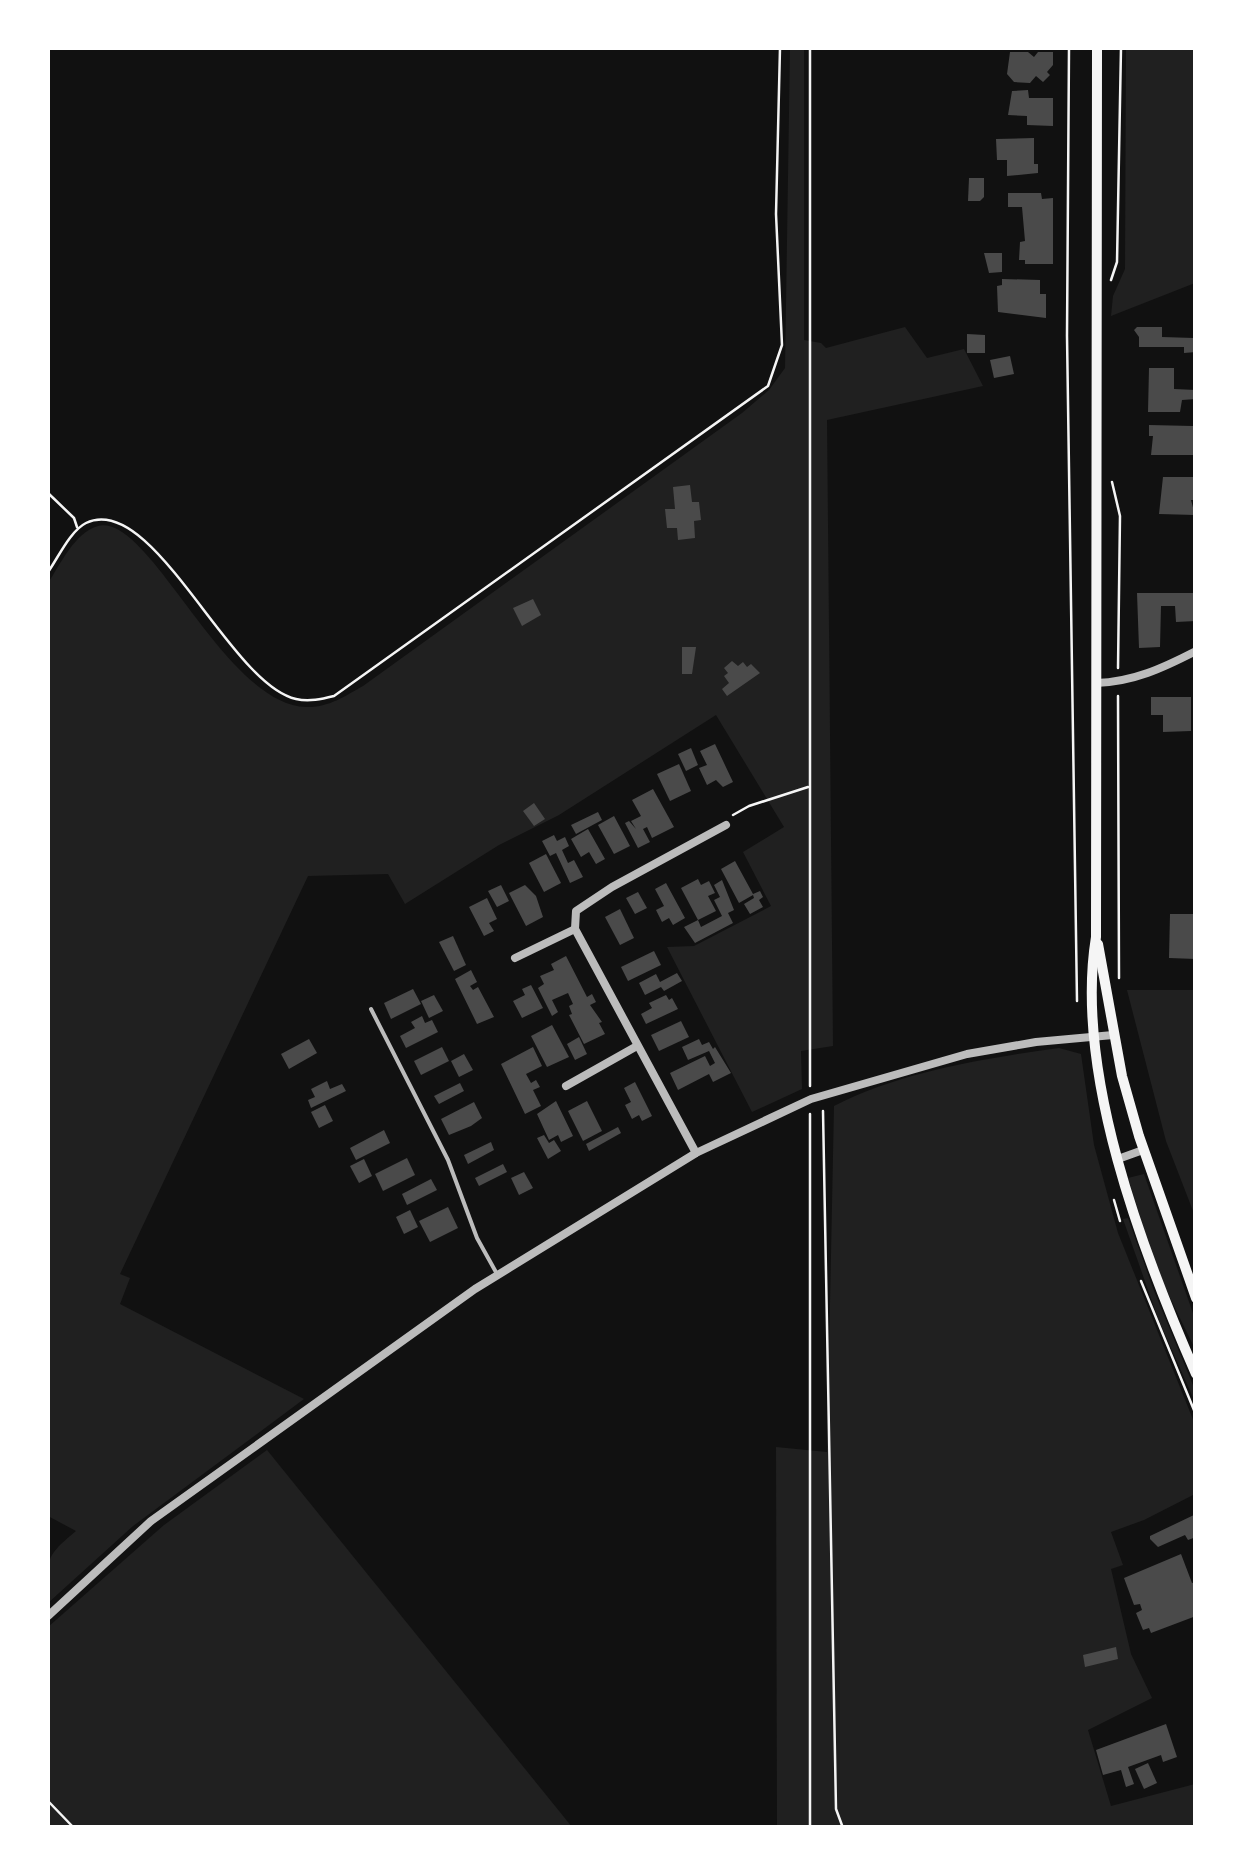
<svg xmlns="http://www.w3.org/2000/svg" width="1243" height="1875" font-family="Inter,sans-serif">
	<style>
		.green { fill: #202020 }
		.building { fill: #4a4a4a }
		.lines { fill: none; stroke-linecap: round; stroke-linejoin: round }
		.path { stroke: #f5f5f5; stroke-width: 2.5 }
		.service { stroke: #bcbcbc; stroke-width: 4 }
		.minor { stroke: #bcbcbc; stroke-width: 8 }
		.secondary { stroke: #f5f5f5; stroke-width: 10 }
	</style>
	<rect width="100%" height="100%" fill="#111"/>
	<!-- green -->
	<g class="green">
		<path d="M790,48H804V340L821,343L826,348L905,327L927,358L964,349L983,386L827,420L833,1046L801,1051L802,1089L752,1112L667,947L694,946L771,906L743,852L784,827L716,715L559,815L499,845L405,904L388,874L308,876L120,1274L130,1278L120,1304L304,1399L133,1526L48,1603C47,1561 43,1558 76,1531L48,1516V583C60,565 75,532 98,526C150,513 223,704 306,707C328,708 345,696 363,686L742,413L769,390L785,368Z"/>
		<path d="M1126,48H1195V283L1111,316L1113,296L1125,269Z"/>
		<path d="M1127,990H1195V1216L1166,1141Z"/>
		<path d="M1059,1048L1081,1054L1094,1145L1118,1233L1196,1427L1195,1494L1144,1520L1111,1532L1123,1565L1111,1569L1131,1654L1152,1698L1088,1730L1111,1806L1195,1784V1827H777L776,1447L827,1452L834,1106C903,1071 982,1059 1059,1048Z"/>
		<path d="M1144,1174L1195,1319V1349L1157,1271L1128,1178Z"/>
		<path d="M1128,1218L1154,1291L1195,1390V1402L1159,1321L1123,1219Z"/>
		<path d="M267,1450L572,1827H48V1627L164,1525Z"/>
	</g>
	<!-- building -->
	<g class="building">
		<path d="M1010,52H1028L1034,57L1038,52H1053V65L1047,72L1050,75L1043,82L1036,76L1030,83L1014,82L1007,74Z"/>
		<path d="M1028,90L1029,98H1053V126L1027,125V116L1008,115L1012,91Z"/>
		<path d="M1034,138V164H1038V173L1007,176V160H997L996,139Z"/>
		<path d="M969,178H984V197L980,201H968Z"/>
		<path d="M1008,193H1041L1042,199L1053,198V264H1025V260H1019L1020,242L1025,241L1022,207H1008Z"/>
		<path d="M984,253H1002V272L989,273Z"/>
		<path d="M1002,279L1040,280V294H1046V318L998,312L997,286L1002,285Z"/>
		<path d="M1137,327H1162V337L1194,338L1196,352L1184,353V347H1139V337L1134,330Z"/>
		<path d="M967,334L985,335V353H967Z"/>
		<path d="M1010,356L1014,374L994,378L990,360Z"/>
		<path d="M1149,368H1174V389L1196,390V399L1182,400L1180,412H1148Z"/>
		<path d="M1149,425L1193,426V455H1151L1153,436H1149Z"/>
		<path d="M1163,477H1196V500H1191L1195,515L1159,514Z"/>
		<path d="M690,485L692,502H699L701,520L694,521L695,538L678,540L677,528H667L665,509H675L673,487Z"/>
		<path d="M1137,593H1196V621L1176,622L1175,606H1161L1160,647L1139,648Z"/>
		<path d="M533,599L541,615L522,626L513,608Z"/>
		<path d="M682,647H696L692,674H682Z"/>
		<path d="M732,661L738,666L743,662L747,667L751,664L760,673L727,696L722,689L729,683L724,676L728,673L724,668Z"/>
		<path d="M1151,697H1191V731L1163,732V715H1151Z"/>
		<path d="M715,744L733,782L723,787L716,780L707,785L699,768L707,765L700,751Z"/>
		<path d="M691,748L698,765L686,771L678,754Z"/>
		<path d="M679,764L691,791L670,801L657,774Z"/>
		<path d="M653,789L674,827L652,838L647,827L643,829L650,842L638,848L625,823L629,821L636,829L631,821L641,816L632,800Z"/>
		<path d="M534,803L545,819L534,826L523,811Z"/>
		<path d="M598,812L602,820L576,834L571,825Z"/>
		<path d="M614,816L630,846L614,854L598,825Z"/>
		<path d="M588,829L605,859L596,864L589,852L581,857L571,839Z"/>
		<path d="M554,835L557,841L565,837L569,846L562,850L568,863L574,860L583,877L570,883L556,853L550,856L542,841Z"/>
		<path d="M546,854L561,883L544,892L529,863Z"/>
		<path d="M735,861L753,894L760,891L763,897L759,900L763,907L750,914L744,904L754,898L753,895L739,903L721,869Z"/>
		<path d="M698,879L701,885L709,881L715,893L708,896L716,911L698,920L681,888Z"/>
		<path d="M722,880L734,910L728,913L733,923L695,943L684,927L698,920L701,927L722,916L714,900L720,897L714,885Z"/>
		<path d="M666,883L685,918L673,925L669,918L662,922L656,910L664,906L655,889Z"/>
		<path d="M501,885L509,901L497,907L488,891Z"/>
		<path d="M525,885L536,896L543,917L526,926L509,893Z"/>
		<path d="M638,892L647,908L635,914L626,898Z"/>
		<path d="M487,898L497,919L489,923L494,931L484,936L469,907Z"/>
		<path d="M620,909L634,938L620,945L605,917Z"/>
		<path d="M1170,914H1196V959L1169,958Z"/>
		<path d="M453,936L466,965L454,971L439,942Z"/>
		<path d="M654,951L661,965L628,981L621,967Z"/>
		<path d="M566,956L587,997L592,994L596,1002L590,1005L602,1022L599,1023L605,1034L584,1044L569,1015L572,1014L569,1006L573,1004L568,993L552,1000L558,1012L552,1016L538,988L544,984L540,976L554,970L551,964Z"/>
		<path d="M471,970L477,982L470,986L473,990L478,987L494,1017L477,1024L455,979Z"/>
		<path d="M677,973L682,981L664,991L661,987L645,995L639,983L656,974L660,982Z"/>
		<path d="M531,985L543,1008L522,1018L513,1001L525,995L522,989Z"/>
		<path d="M413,989L421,1004L391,1019L384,1003Z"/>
		<path d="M434,995L443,1011L429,1018L421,1001Z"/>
		<path d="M666,995L669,1000L672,998L678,1009L646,1024L641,1014L652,1008L649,1003Z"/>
		<path d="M422,1016L425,1023L432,1020L438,1032L406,1048L400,1036L415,1028L411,1022Z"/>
		<path d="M681,1021L689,1037L659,1051L651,1035Z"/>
		<path d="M552,1025L569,1057L547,1067L531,1036Z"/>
		<path d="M579,1037L587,1054L575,1060L567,1044Z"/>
		<path d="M309,1039L317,1053L289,1069L281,1054Z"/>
		<path d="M699,1039L702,1045L709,1042L713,1049L715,1047L731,1073L713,1082L709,1074L678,1090L670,1073L705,1056L710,1066L715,1063L709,1051L688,1060L682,1047Z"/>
		<path d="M442,1047L449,1061L421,1075L414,1061Z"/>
		<path d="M533,1047L542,1066L526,1074L531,1083L536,1080L540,1087L533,1090L541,1106L525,1114L501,1064Z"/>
		<path d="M464,1054L473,1070L459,1077L451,1061Z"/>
		<path d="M327,1081L330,1089L342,1084L346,1091L311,1108L308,1100L315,1097L311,1089Z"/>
		<path d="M635,1082L652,1116L642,1121L639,1115L632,1119L625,1105L631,1102L624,1088Z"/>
		<path d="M460,1083L464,1091L439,1104L434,1096Z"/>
		<path d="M556,1101L573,1136L561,1142L558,1135L549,1140L537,1114Z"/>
		<path d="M587,1101L602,1131L583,1141L568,1111Z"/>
		<path d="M474,1102L482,1118L471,1126L449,1135L441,1119Z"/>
		<path d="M325,1105L333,1121L319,1128L311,1112Z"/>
		<path d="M618,1127L621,1133L589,1151L586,1144Z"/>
		<path d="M384,1130L390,1143L356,1160L350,1148Z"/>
		<path d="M544,1135L549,1143L554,1140L561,1151L548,1159L537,1138Z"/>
		<path d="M491,1142L494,1150L468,1164L464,1155Z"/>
		<path d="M407,1158L415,1175L383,1191L375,1174Z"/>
		<path d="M364,1159L372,1176L359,1183L350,1166Z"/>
		<path d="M503,1164L507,1172L479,1186L475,1178Z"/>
		<path d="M524,1172L533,1188L519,1195L511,1178Z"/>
		<path d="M431,1179L437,1190L407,1205L402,1194Z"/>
		<path d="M448,1207L458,1228L430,1242L419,1221Z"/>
		<path d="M410,1210L418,1227L404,1234L396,1217Z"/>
		<path d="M1196,1514V1537L1188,1540L1185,1535L1158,1547L1150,1539V1536Z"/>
		<path d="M1181,1554L1192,1583L1196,1582V1616L1151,1633L1149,1628L1143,1630L1136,1613L1142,1610L1140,1604L1134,1605L1124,1578Z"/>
		<path d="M1116,1647L1118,1659L1085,1667L1083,1655Z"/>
		<path d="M1166,1724L1177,1757L1163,1762L1161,1755L1128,1767L1134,1784L1126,1787L1121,1770L1103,1775L1096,1750Z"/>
		<path d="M1148,1763L1157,1783L1144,1789L1135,1769Z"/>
	</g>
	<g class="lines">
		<!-- path -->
		<g class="path">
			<path d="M810,48V1086"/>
			<path d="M1069,48L1067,336L1077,1001"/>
			<path d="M1111,280L1117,262L1121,48"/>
			<path d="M1112,482L1120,516L1118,668"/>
			<path d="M48,493L74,518L77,527"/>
			<path d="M48,572C58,558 70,531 86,523C153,491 229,684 296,699C309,702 322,699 334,696L768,386L782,345L776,214L780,48"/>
			<path d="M1118,696L1119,978"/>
			<path d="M733,815L749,806L808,787"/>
			<path d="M823,1111L836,1809L843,1828"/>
			<path d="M1114,1200L1120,1221"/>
			<path d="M1141,1281L1196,1415"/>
			<path d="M48,1801L74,1828"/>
			<path d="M810,1828V1114"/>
		</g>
		<!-- service -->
		<path class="service" d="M371,1009L448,1160L477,1238L497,1274"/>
		<!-- minor -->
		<g class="minor">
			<path d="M1096,683C1133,682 1163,668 1196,651"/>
			<path d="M515,958L575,929"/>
			<path d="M566,1086L637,1046"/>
			<path d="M696,1153L575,929L576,911L612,887L726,825"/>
			<path d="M1118,1159L1143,1150"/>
			<path d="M48,1616L151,1521L475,1289L696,1153L811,1099L967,1054L1036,1042L1113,1035"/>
		</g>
		<!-- secondary -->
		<g class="secondary">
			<path d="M1097,48L1096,937C1074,1072 1142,1251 1196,1374"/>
			<path d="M1098,944L1122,1076L1139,1136L1196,1298"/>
		</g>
	</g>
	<!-- border -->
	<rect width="1243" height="1875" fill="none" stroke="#ffffff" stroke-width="100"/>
</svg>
